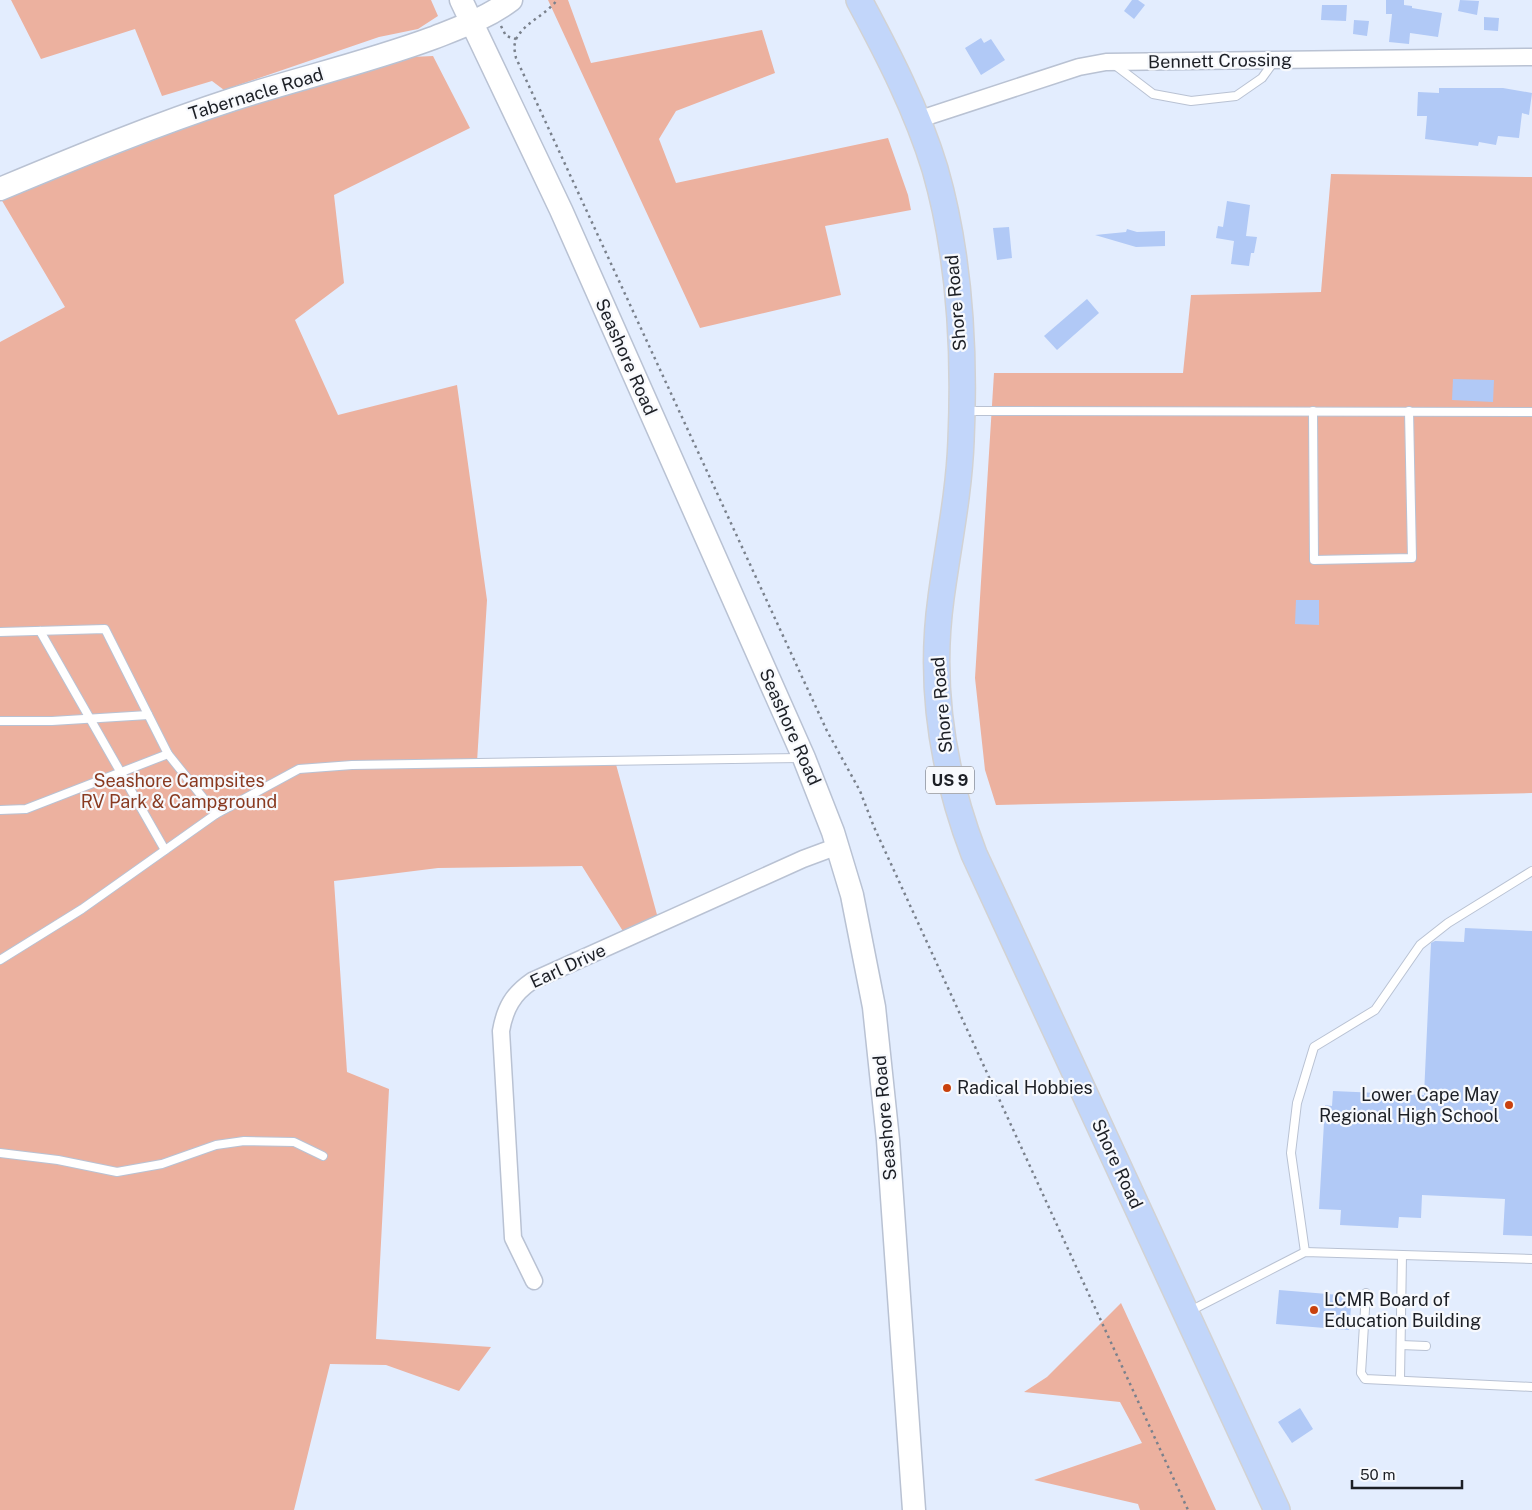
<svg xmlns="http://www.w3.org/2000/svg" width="1532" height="1510" font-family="'Public Sans',sans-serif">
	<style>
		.green { fill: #ecb19f }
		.building { fill: #b1c9f6 }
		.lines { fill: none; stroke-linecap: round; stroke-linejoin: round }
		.lane-casing { stroke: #b9c2d3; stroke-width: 10 }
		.street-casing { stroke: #b9c2d3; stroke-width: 19 }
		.secondary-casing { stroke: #b9c2d3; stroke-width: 25 }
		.primary-casing { stroke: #d2d2d3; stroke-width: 28 }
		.path { stroke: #7a818c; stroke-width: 2.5; stroke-dasharray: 2.5 4; stroke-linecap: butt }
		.lane { stroke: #fff; stroke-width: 8 }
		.street { stroke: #fff; stroke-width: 16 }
		.secondary { stroke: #fff; stroke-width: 22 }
		.primary { stroke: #c2d6fa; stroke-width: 25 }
		.poi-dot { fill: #c9410d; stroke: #f7f9fd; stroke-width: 2 }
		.labels { text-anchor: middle; stroke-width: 4.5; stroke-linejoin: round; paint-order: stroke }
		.shield { fill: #f7f9fd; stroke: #5e6066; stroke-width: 1 }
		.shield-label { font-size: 16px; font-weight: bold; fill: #1c1f25 }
		.street-label { font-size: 18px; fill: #1c1f25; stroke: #f7f9fd }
		.park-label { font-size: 18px; fill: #893a21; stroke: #f7f9fd }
		.poi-label { font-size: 18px; fill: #1c1f25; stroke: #f7f9fd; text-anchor: start }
	</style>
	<rect width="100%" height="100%" fill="#e3edfe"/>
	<!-- green -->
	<g class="green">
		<path d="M11,0H431L438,16L418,29L379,37L224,90L212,81L162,96L135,29L41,59Z"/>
		<path d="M548,0H568L591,63L762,30L775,73L676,111L659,139L676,183L888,138L908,195L911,210L825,226L841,295L700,328Z"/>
		<path d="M433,56L470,128L334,195L344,283L295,320L338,415L457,385L487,600L477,762L614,757L659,922L626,936L582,866L438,868L334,881L347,1072L389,1089L376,1339L491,1347L459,1391L386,1365L330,1364L294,1510H0V342L65,307L1,199L224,113L391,58Z"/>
		<path d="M1331,174L1532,177V793L996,805L985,770L975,678L994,373H1183L1191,295L1321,292Z"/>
		<path d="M1121,1303L1216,1510H1140L1138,1504L1034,1480L1142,1443L1120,1402L1024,1392L1047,1377Z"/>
	</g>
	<!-- building -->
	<g class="building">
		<path d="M1132,0H1138L1145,5L1134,19L1124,11Z"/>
		<path d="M1386,0H1404V5L1412,6V8L1442,13L1438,37L1410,33L1409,44L1389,42L1392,14H1386Z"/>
		<path d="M1460,0L1479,1L1477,15L1458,11Z"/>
		<path d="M1322,5H1347L1346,21L1321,20Z"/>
		<path d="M1484,17L1499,18L1498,31L1484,30Z"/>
		<path d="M1354,20L1369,21L1367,36L1353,34Z"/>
		<path d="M981,38L984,43L991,39L1005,60L981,75L965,48Z"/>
		<path d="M1439,88H1503L1532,93L1529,115L1522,113L1519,138L1498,136L1496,145L1479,142L1478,146L1425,139L1427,116H1417L1418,92L1439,93Z"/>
		<path d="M1227,201L1250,205L1246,236L1257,237L1254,253H1251L1249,266L1231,264L1234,241L1216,238L1218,226L1223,227Z"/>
		<path d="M1009,227L1012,258L997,260L993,228Z"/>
		<path d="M1127,229L1137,232L1165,231V246L1136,247L1095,235L1126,232Z"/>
		<path d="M1087,299L1099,313L1057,350L1044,336Z"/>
		<path d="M1453,379L1494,380L1493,402L1452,400Z"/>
		<path d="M1296,600H1319V625L1295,624Z"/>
		<path d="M1465,928L1532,931V1236L1503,1235L1505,1199L1422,1195L1421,1218L1399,1217L1398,1228L1340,1225L1341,1210L1319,1209L1325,1105L1332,1106L1333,1091L1424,1095L1431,943L1435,941L1464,942Z"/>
		<path d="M1279,1290L1352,1296L1349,1330L1276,1324Z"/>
		<path d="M1300,1408L1313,1429L1292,1443L1278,1422Z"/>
	</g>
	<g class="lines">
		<defs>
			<g id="lane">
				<path d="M1115,65L1153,94L1191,101L1236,96L1262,78L1275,60"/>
				<path d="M964,411L1532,412"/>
				<path d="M1313,411L1314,560L1412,558L1409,411"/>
				<path d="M40,631L165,850"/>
				<path d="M0,632L105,629L168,754L216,814L82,909L0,960"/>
				<path d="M0,721H52L148,715"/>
				<path d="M0,810L26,809L168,754"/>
				<path d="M216,814L299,769L352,765L802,758"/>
				<path d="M0,1153L58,1160L117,1172L162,1164L216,1145L244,1141L294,1142L323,1156"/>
				<path d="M1305,1252L1291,1153L1297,1103L1314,1047L1375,1010L1420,945L1448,923L1532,871"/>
				<path d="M1366,1293L1361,1373L1365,1379L1532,1387"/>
				<path d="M1188,1312L1305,1252L1532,1259"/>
				<path d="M1401,1345L1426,1346"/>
				<path d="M1400,1379L1402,1255"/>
			</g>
			<g id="street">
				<path d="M917,120L1079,67L1106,62L1532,57"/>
				<path d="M534,1281L513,1238L501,1031C505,1008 513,994 532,981L803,859L838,846"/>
			</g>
			<g id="secondary">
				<path d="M461,0L561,210L804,758L833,832L852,895L874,1007L888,1140L914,1510"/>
				<path d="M0,189C77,157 154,125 234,99C300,78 368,62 433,38C461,27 487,18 511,0"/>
			</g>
			<path id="primary" d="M859,0C888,54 917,110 935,169C960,256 965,351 961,441C959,494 948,546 941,598C929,685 943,773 974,854L1277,1510"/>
		</defs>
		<!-- lane casing -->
		<use href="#lane" class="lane-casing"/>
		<!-- street casing -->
		<use href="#street" class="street-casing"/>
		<!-- secondary casing -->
		<use href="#secondary" class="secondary-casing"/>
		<!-- primary casing -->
		<use href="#primary" class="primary-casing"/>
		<!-- path -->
		<g class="path">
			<path d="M501,26L506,36L516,39L514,47L516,58L827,731L860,791L874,827L1188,1510"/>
			<path d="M516,39C526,21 545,16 557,0"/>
		</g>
		<!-- lane -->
		<use href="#lane" class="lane"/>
		<!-- street -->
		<use href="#street" class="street"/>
		<!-- secondary -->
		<use href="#secondary" class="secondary"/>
		<!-- primary -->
		<use href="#primary" class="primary"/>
	</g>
	<!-- markers -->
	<g class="poi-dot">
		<circle cx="947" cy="1088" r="5"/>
		<circle cx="1509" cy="1105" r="5"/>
		<circle cx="1314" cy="1310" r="5"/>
	</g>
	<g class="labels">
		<!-- shield labels -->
		<rect class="shield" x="926" y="766.5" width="48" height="27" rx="4"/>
		<g class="shield-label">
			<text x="950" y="786">US 9</text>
		</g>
		<!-- street labels -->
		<g class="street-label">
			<text transform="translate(1220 61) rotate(-1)" y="6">Bennett Crossing</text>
			<text transform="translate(256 94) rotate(-17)" y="6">Tabernacle Road</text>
			<text transform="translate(956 303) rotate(-95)" y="6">Shore Road</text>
			<text transform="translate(626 357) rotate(66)" y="6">Seashore Road</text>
			<text transform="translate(942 705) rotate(-95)" y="6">Shore Road</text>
			<text transform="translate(790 727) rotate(66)" y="6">Seashore Road</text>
			<text transform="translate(568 966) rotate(-25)" y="6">Earl Drive</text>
			<text transform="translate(885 1118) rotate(-95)" y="6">Seashore Road</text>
			<text transform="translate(1117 1164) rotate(65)" y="6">Shore Road</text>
		</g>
		<!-- park labels -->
		<g class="park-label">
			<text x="179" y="787">Seashore Campsites<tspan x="179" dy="21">RV Park &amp; Campground</tspan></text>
		</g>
		<!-- poi labels -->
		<g class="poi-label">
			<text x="957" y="1094">Radical Hobbies</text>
			<text x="1499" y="1101" text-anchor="end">Lower Cape May<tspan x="1499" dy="21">Regional High School</tspan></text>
			<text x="1324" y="1306">LCMR Board of<tspan x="1324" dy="21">Education Building</tspan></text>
		</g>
	</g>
	<!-- scale -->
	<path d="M1352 1480v8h110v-8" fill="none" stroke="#1c1f25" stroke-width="2.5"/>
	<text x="1360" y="1480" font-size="15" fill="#1c1f25" stroke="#f7f9fd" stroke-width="4" paint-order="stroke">50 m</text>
</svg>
